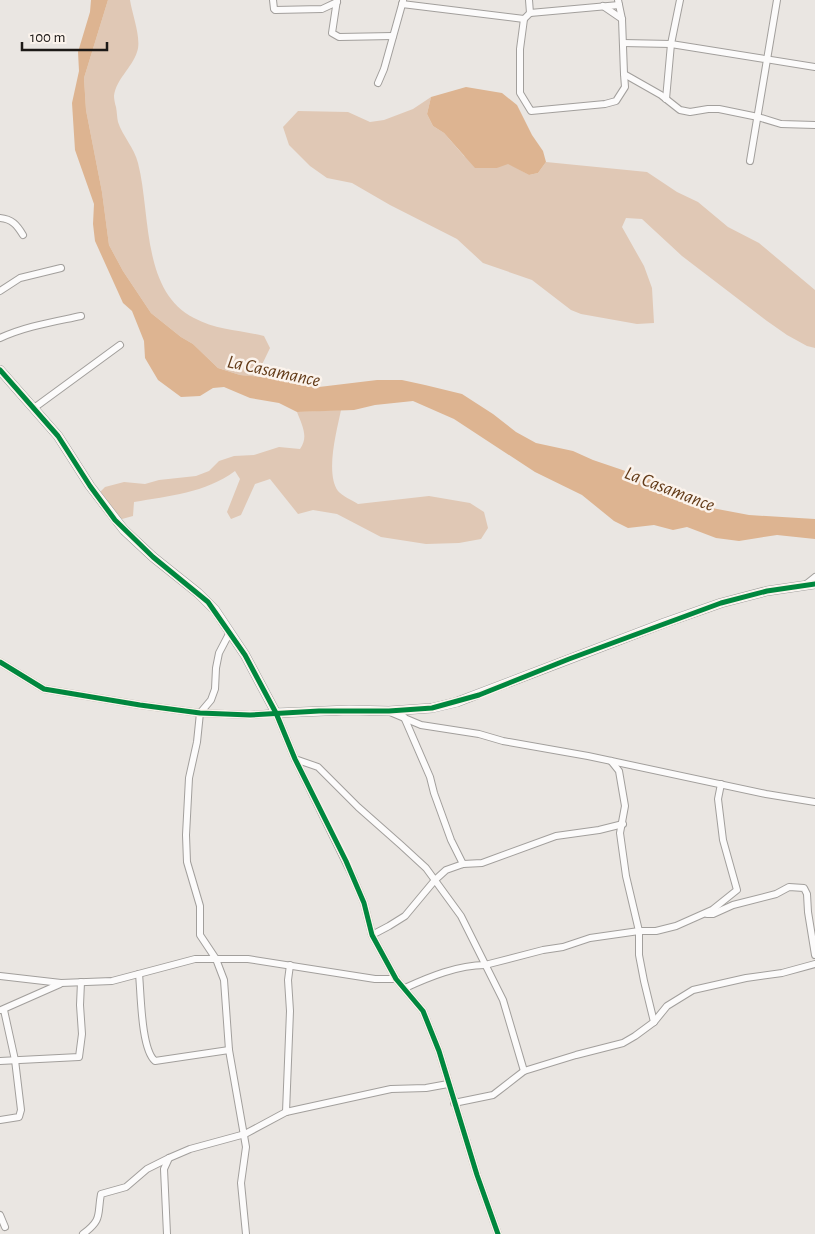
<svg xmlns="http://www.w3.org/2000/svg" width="815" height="1234" font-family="'Alegreya Sans',sans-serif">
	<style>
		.green { fill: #e0c8b5 }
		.water { fill: #ddb491 }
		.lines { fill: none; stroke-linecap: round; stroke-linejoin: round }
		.street-casing { stroke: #a29f9c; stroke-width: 8 }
		.secondary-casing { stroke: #a29f9c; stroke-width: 10 }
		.street { stroke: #fcfbfb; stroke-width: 6 }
		.secondary { stroke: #fcfbfb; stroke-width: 9 }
		.cycleway-casing { stroke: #fbf3ec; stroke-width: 8 }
		.cycleway { stroke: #00873e; stroke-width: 5 }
		.labels { text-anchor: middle; stroke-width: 5; stroke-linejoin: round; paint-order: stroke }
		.water-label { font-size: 19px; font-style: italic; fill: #633b18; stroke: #fbf3ec }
	</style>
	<rect width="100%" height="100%" fill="#eae6e2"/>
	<!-- green -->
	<g class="green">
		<path d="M108,0H130C132,14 142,39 137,52C132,68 116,79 114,96C114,99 115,104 116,107C117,112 117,118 118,122C123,137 134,147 138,163C151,213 141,291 194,318C216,330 240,330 264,336L270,348L256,377L240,375L218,368L193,344L181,337L151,313L123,271L109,245L102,192L86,110L84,78Z"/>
		<path d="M431,97L427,114L433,126L444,133L464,156L496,168L508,163L529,175L538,173L546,162L647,172L677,192L698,202L728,227L759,243L815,290V348L807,346L787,335L767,321L682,256L642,219L626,218L622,227L644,266L652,288L654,323L637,324L581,314L571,310L532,280L483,263L457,239L390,205L352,183L327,178L310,166L289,145L283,127L298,111L348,112L370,122L384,120L413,109Z"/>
		<path d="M341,410C337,430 325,473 338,491C342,496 352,500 358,504L429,496L470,503L484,512L488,528L481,539L459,543L426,544L381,537L337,514L313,510L298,514L270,479L255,484L241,515L231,519L227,512L240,479L235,471C205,493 169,496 134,502L133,516L122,519L111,510L100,492L105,487L124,482L145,484L159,480L196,476L209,471L219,461L234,456L254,455L279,447L300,449C309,437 302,425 297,412Z"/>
	</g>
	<!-- water -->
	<g class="water">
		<path d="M91,0H108L84,78L86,110L102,192L109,245L123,271L151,313L181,337L193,344L218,368L240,375L274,378L319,387L377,380H402L425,385L462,394L493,414L516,432L536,443L573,451L593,460L649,479L672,490L696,505L749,515L815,519V539L777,535L739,541L716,538L687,527L673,530L654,525L628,528L614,521L582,495L535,472L454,419L413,401L375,405L354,410L297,412L279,403L250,398L224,387L213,388L200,396L181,397L158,380L145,358L144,341L132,311L123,303L95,241L93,224L94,204L75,150L72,103L79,71L78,52L90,12Z"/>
		<path d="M466,87L502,93L517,105L532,135L543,151L546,162L538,173L529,175L508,164L497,168H475L444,133L433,126L427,114L431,97Z"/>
	</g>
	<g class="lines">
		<defs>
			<g id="street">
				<path d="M273,0L274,9L275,10L322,9L337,2"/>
				<path d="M337,0L332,33L339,37L393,36"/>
				<path d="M529,0L530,13"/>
				<path d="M618,0L622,19L624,74L661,95L680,110L690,112L708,109H719L758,117L781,124L815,125"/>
				<path d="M402,4L524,19"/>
				<path d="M619,5L530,13L524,19L520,49V93L531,111L605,104L616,101L625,87L624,74"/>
				<path d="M603,6L622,19"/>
				<path d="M623,43L671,44L815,67"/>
				<path d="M378,83L384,69L403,1"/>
				<path d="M666,99L671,44L680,0"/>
				<path d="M750,161L777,0"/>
				<path d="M0,218C12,219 17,225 23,235"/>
				<path d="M0,291L20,278L61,268"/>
				<path d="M0,338C26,326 53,322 81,316"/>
				<path d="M34,408L120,345"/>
				<path d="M805,585L815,577"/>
				<path d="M230,632L219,653L216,668L215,689L211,700L200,713L197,742L189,778L186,835L187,862L200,906V935L216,959L224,980L229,1050L246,1147L241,1183L246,1234"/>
				<path d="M0,662L44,689L140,705L200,713L250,715L276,713L295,759L353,877L364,903L372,935L396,979L423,1011L439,1051L477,1175L498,1234"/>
				<path d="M390,712L421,725L479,734L503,741L588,756L766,794L815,802"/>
				<path d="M404,717L430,777L434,793L451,840L463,864"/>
				<path d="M295,759L318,767L358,807L401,845L426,868L461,916L503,1000L524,1071"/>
				<path d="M707,914H713L733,905L776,894L789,887L804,888L807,894L808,912L815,955"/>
				<path d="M372,935L389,926L405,916L435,880L446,870L463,864L482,863L556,836L599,830L623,824"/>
				<path d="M139,974C141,994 141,1049 155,1061L229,1050"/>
				<path d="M0,976L61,983L112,981L195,959H248L375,979H396"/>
				<path d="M405,988C429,977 458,965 485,965L543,950L563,947L590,938L639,931H656L676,926L712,910L737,890L723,840L718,799L721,784"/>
				<path d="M1,1010L60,984"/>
				<path d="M654,1022L667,1006L693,990L746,978L782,973L815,964"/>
				<path d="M0,1061L79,1057L82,1034L80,1005L81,982"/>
				<path d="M454,1103L493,1095L524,1071L576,1055L623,1043L635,1036L654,1022L644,981L639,955V931L626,876L620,833L625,806L619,771L611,761"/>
				<path d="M286,1112L290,1011L288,980L290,965"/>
				<path d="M0,1120L19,1117L21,1110L15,1060L4,1010"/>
				<path d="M0,1215L5,1227"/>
				<path d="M83,1234C103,1219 97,1215 101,1194L126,1187L147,1169L169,1158L190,1149L245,1134L286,1112L391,1089L426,1088L448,1084"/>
				<path d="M167,1234L164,1169L169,1158"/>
			</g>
			<path id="secondary" d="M0,370L58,436L90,486L124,530L153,557L198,593L215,610L245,655L276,713L349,710L389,711L432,708L457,702L664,623L721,603L767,591L815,584"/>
		</defs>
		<!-- street casing -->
		<use href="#street" class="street-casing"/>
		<!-- secondary casing -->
		<use href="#secondary" class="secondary-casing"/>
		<!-- street -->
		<use href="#street" class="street"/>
		<!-- secondary -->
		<use href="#secondary" class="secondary"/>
		<defs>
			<g id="cycleway">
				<path d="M0,370L58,436L90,486L115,520L153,557L208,602L245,655L276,713L295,759L346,861L364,903L372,935L396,979L423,1011L439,1051L477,1175L498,1234"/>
				<path d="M0,662L44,689L140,705L200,713L250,715L319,711H389L432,708L479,695L569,659L721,603L767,591L815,584"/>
			</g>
		</defs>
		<!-- cycleway casing -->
		<use href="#cycleway" class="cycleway-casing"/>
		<!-- cycleway -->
		<use href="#cycleway" class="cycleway"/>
	</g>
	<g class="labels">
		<!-- water labels -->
		<g class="water-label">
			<text transform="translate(274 370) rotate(12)" y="7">La Casamance</text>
			<text transform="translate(670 488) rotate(21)" y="7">La Casamance</text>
		</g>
	</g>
	<!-- scale -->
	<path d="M22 42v8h85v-8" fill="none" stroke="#1c1917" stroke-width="2.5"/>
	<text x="30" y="42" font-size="15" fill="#1c1917" stroke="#fbf3ec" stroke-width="4" paint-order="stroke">100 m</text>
</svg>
